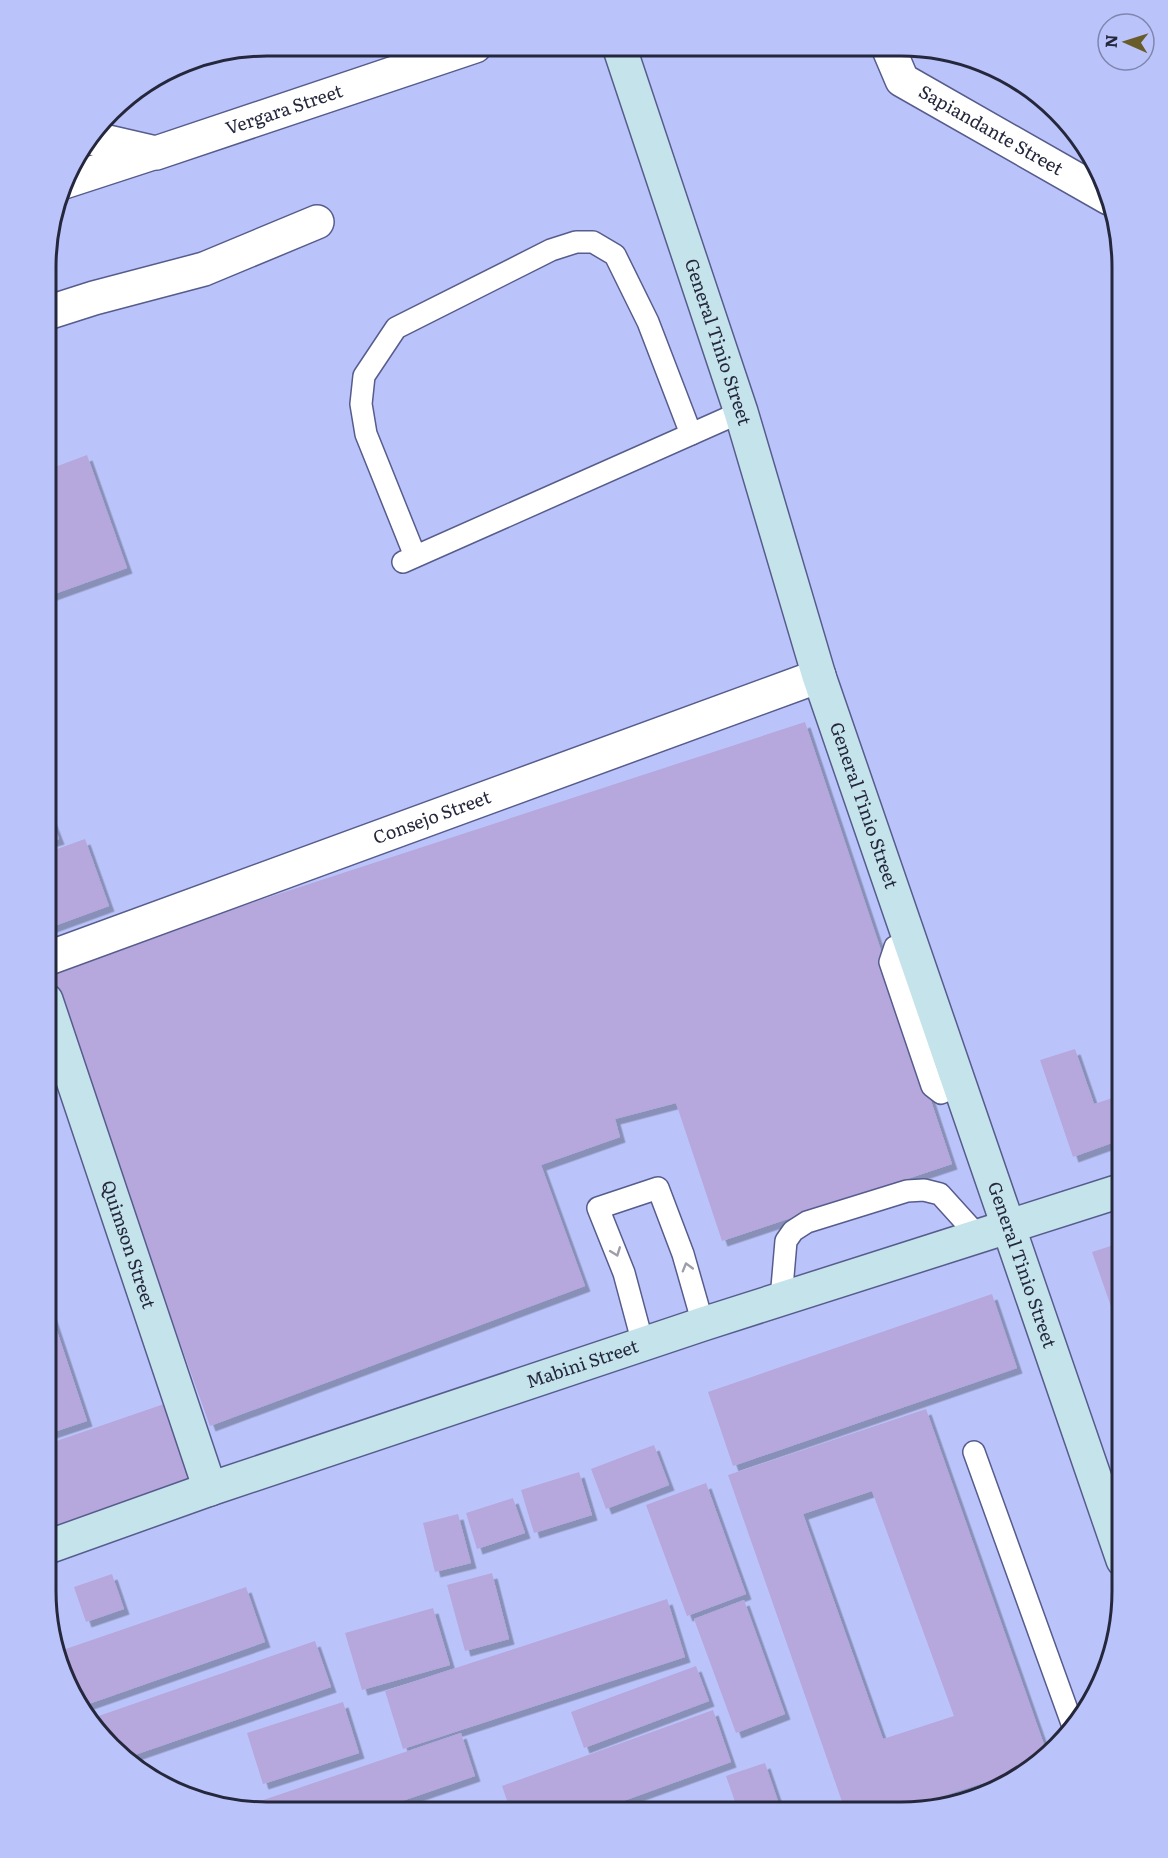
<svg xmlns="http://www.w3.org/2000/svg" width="1168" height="1858" font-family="Literata,serif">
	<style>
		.building { fill: #b6a7dc; fill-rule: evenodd; filter: url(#shadow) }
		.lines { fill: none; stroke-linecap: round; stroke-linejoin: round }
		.lane-casing { stroke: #565c8c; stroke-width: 24 }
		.street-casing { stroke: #565c8c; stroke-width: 36 }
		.secondary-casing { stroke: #565c8c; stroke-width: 36 }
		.lane { stroke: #fff; stroke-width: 21 }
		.street { stroke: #fff; stroke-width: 33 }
		.secondary { stroke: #c5e3eb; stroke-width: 33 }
		.oneway { stroke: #9d9ea8 }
		.labels { text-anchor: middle; stroke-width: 6; stroke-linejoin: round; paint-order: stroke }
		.street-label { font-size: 18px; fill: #25283d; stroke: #bbc4fa }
		.rim { fill: none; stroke: #25283d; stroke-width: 3 }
	</style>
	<defs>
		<filter id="shadow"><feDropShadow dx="5.5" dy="5.5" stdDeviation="0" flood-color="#0004"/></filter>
	</defs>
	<rect width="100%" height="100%" fill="#bbc4fa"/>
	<!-- building -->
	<g class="building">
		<path d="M87,455L127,568L46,597L47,470Z"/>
		<path d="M805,722L952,1164L722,1241L676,1103L615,1119L620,1137L541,1165L585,1286L210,1426L46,970Z"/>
		<path d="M46,805L59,839L46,843Z"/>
		<path d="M85,839L109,906L46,929V853Z"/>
		<path d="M1075,1049L1094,1104L1122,1095L1115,1076L1123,1074V1139L1073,1157L1040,1060Z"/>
		<path d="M1123,1242V1338H1122L1092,1252Z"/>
		<path d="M992,1294L1017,1368L733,1466L708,1392Z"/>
		<path d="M45,1295L87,1421L45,1435Z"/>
		<path d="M164,1404L191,1485L45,1536V1445Z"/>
		<path d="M926,1409L1048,1756L1037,1766L889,1813H846L728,1475ZM872,1491L954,1716L883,1739L803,1514Z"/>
		<path d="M654,1445L669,1485L606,1509L591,1469Z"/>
		<path d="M579,1472L592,1515L534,1533L521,1490Z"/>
		<path d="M706,1483L746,1594L687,1616L646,1505Z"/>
		<path d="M513,1498L525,1533L477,1549L466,1513Z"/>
		<path d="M458,1514L471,1563L435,1572L423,1523Z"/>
		<path d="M492,1573L509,1639L465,1651L447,1585Z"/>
		<path d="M112,1574L124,1609L86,1622L74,1587Z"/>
		<path d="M246,1587L265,1642L80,1707L62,1676L57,1652Z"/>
		<path d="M667,1599L685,1657L403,1749L385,1691Z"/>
		<path d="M744,1600L785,1714L736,1733L694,1619Z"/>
		<path d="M433,1608L450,1665L362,1690L345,1633Z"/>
		<path d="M315,1641L331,1687L123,1759L91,1726L87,1720Z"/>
		<path d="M696,1666L709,1701L584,1748L571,1712Z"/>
		<path d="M343,1702L359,1753L263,1784L247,1733Z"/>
		<path d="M713,1710L731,1762L593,1812H511L502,1786Z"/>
		<path d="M461,1733L475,1776L370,1812L234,1810Z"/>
		<path d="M765,1763L782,1813H739L726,1776Z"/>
	</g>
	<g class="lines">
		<defs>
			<g id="lane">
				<path d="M415,556L366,434L361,404L364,376L396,328L551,250L576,242H593L615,255L648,322L691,434"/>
				<path d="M403,562L741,412"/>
				<path d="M910,942L895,947L890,962L932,1086L941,1093L958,1085"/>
				<path d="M781,1299L786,1241L793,1231L807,1222L907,1191L924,1190L940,1194L978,1236"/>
				<path d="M643,1344L624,1273L598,1208L658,1188L683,1254L703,1324"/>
				<path d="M974,1452L1074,1729"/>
			</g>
			<g id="street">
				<path id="s1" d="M888,47L902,80L1109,198"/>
				<path id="s2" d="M91,138L156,153L475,46"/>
				<path d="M64,182L153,153"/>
				<path d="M47,313L94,298L204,269L317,222"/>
				<path id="s3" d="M46,959L819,676"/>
			</g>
			<g id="secondary">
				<path id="s4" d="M619,46L741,412L819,676L1123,1560"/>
				<path id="s5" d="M46,1000L210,1489"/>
				<path id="s6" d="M45,1548L210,1489L703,1324L1123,1190"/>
			</g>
		</defs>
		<!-- lane casing -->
		<use href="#lane" class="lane-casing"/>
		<!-- street casing -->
		<use href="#street" class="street-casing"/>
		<!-- secondary casing -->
		<use href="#secondary" class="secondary-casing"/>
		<!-- lane -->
		<use href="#lane" class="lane"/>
		<!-- street -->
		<use href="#street" class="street"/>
		<!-- secondary -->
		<use href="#secondary" class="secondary"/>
	</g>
	<!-- one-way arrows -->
	<defs><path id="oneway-chevron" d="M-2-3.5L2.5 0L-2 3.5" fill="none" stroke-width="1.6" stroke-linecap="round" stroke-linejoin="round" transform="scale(1.5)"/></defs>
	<g class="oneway">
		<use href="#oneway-chevron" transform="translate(616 1252) rotate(69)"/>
		<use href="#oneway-chevron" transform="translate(687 1267) rotate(-106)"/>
	</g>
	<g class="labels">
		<!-- street labels -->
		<g class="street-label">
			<text dy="6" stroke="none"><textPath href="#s2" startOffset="202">Vergara Street</textPath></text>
			<text dy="6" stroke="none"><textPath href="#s1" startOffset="138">Sapiandante Street</textPath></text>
			<text dy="6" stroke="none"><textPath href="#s4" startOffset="312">General Tinio Street</textPath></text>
			<text dy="6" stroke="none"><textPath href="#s4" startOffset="798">General Tinio Street</textPath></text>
			<text dy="6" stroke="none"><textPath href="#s3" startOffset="411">Consejo Street</textPath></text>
			<text dy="6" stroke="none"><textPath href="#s5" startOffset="258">Quimson Street</textPath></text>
			<text dy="6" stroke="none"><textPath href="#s4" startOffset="1284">General Tinio Street</textPath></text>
			<text dy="6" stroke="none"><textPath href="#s6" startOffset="568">Mabini Street</textPath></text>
		</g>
	</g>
	<!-- crop -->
	<path d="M0 0H1168V1858H0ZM267 56H901A211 211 0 0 1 1112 267V1591A211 211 0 0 1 901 1802H267A211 211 0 0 1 56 1591V267A211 211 0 0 1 267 56Z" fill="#bbc4fa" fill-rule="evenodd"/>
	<path class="rim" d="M267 56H901A211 211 0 0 1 1112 267V1591A211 211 0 0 1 901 1802H267A211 211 0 0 1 56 1591V267A211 211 0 0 1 267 56Z"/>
	<!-- north arrow -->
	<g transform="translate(1126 42) rotate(273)"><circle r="28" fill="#bbc4fa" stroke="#7f86ae" stroke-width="1.5"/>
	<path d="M0-4.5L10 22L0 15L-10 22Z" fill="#685d2a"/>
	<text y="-9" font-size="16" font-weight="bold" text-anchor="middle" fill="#25283d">N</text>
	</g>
</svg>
